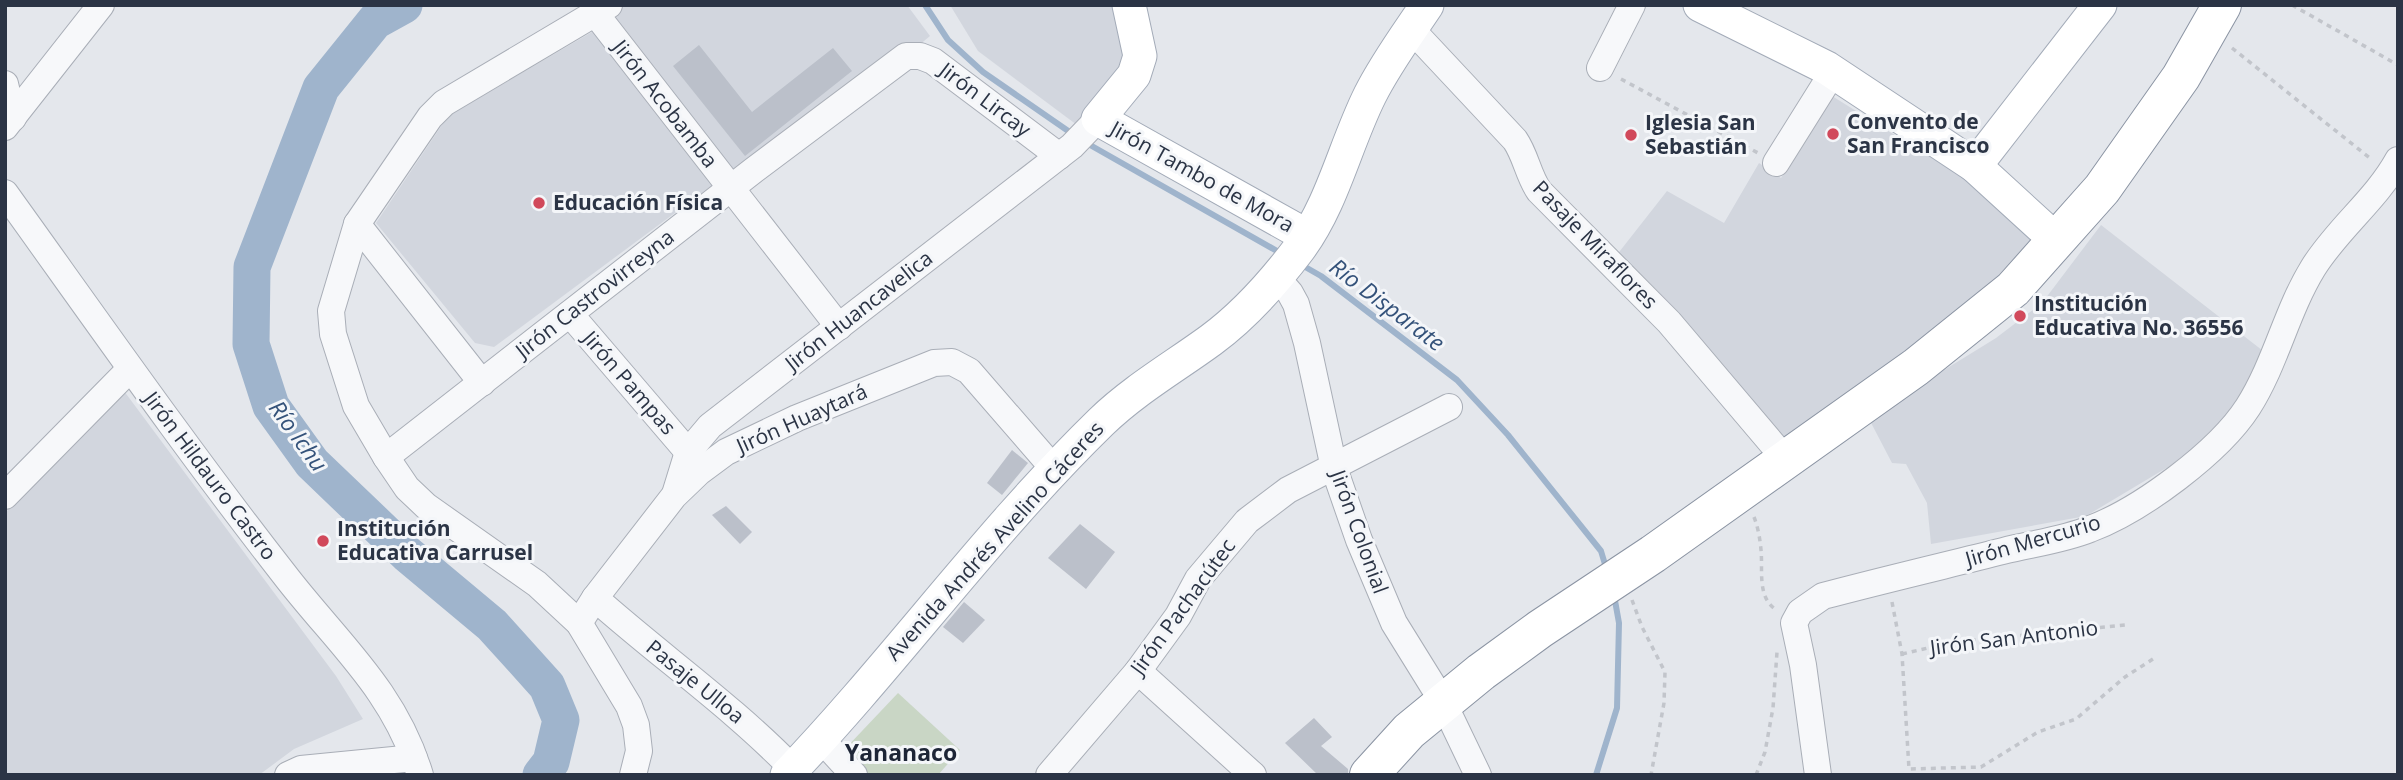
<svg xmlns="http://www.w3.org/2000/svg" width="2403" height="780" font-family="'Open Sans',sans-serif">
	<style>
		.built { fill: #d2d6de }
		.green { fill: #c9d6c5 }
		.lines { fill: none; stroke-linecap: round; stroke-linejoin: round }
		.stream { stroke: #9fb4cc; stroke-width: 6 }
		.river { stroke: #9fb4cc; stroke-width: 37 }
		.building { fill: #bbc0ca }
		.minor-casing { stroke: #a9aeb7; stroke-width: 28 }
		.major-casing { stroke: #a3abb8; stroke-width: 35 }
		.highway-casing { stroke: #8b94a3; stroke-width: 40 }
		.path { stroke: #c2c5cb; stroke-width: 3.5; stroke-dasharray: 5 5; stroke-linecap: butt }
		.minor { stroke: #f7f8fa; stroke-width: 26 }
		.major { stroke: #fff; stroke-width: 33 }
		.highway { stroke: #fff; stroke-width: 38 }
		.poi-dot { fill: #d1495b; stroke: #f4f6f9; stroke-width: 2.5 }
		.labels { text-anchor: middle; stroke-width: 6; stroke-linejoin: round; paint-order: stroke }
		.street-label { font-size: 21px; fill: #2b3445; stroke: #f4f6f9 }
		.poi-label { font-size: 21px; font-weight: bold; fill: #2b3445; stroke: #f4f6f9; text-anchor: start }
		.water-label { font-size: 23px; font-style: italic; fill: #34527a; stroke: #f4f6f9 }
		.neighbourhood-label { font-size: 23px; font-weight: bold; fill: #1d2536; stroke: #f4f6f9 }
	</style>
	<rect width="100%" height="100%" fill="#e4e7ec"/>
	<!-- built -->
	<g class="built">
		<path d="M612,5H907L930,36L906,56L731,189L599,18Z"/>
		<path d="M950,5H1113L1123,44L1121,69L1077,125L978,51Z"/>
		<path d="M592,32L603,33L714,184L494,347L475,343L376,223L448,116Z"/>
		<path d="M1832,96L1972,183L2037,244L1959,320L1782,446L1616,256L1667,191L1724,223L1759,163L1781,178Z"/>
		<path d="M2101,225L2267,354L2221,429L2168,467L2086,516L1931,544L1927,503L1906,464L1892,463L1868,417L1996,338L2042,303Z"/>
		<path d="M124,391L336,676L363,719L294,749L259,775H5V513Z"/>
	</g>
	<!-- green -->
	<path class="green" d="M898,693L960,750L938,775H866L844,750Z"/>
	<g class="lines">
		<!-- stream -->
		<g class="stream">
			<path d="M925,5L948,40L983,72L1074,135"/>
			<path d="M1083,141L1284,255"/>
			<path d="M1300,264L1321,276L1457,380L1508,435L1601,551L1607,571"/>
			<path d="M1596,775L1617,708L1619,623L1614,595"/>
		</g>
		<!-- river -->
		<path class="river" d="M404,5L375,21L321,88L252,267L251,344L271,406L312,463L407,554L492,625L547,686L561,720L551,762L541,775"/>
	</g>
	<!-- building -->
	<g class="building">
		<path d="M699,45L752,112L833,48L852,71L745,156L673,66Z"/>
		<path d="M1012,450L1028,463L1002,495L987,483Z"/>
		<path d="M726,506L752,532L740,544L712,515Z"/>
		<path d="M1080,524L1115,552L1086,589L1048,558Z"/>
		<path d="M964,602L985,620L963,643L943,627Z"/>
		<path d="M1314,718L1332,737L1321,746L1348,769V775H1318L1285,743Z"/>
	</g>
	<g class="lines">
		<defs>
			<g id="minor">
				<path d="M609,5L444,103L430,117L357,224L331,311L333,334L356,406L386,457L407,488L426,506L537,584L579,623L629,706L636,725L639,751L633,775"/>
				<path d="M595,13L839,327"/>
				<path d="M1411,29L1515,140C1526,156 1528,175 1539,191L1669,322L1786,460"/>
				<path d="M1600,68L1632,5"/>
				<path d="M5,84L13,118"/>
				<path d="M5,127L101,5"/>
				<path d="M1776,163L1833,72"/>
				<path d="M5,193C97,321 187,450 284,574C336,642 394,689 420,775"/>
				<path d="M357,224L482,383"/>
				<path d="M1276,277L1290,293L1296,304L1307,343L1334,468L1359,540L1394,623L1443,702L1478,775"/>
				<path d="M570,314L688,452"/>
				<path d="M386,457L754,170L906,56H920L933,61L1059,156"/>
				<path d="M676,491L688,452L710,426L1072,146L1098,119"/>
				<path d="M5,496L130,369"/>
				<path d="M595,598C660,656 732,706 793,769"/>
				<path d="M579,623L595,598L674,496L699,472L726,452L797,418L934,363L952,362L969,371L1054,469"/>
				<path d="M1138,671L1253,775"/>
				<path d="M821,739L854,775"/>
				<path d="M288,775L301,769L414,758"/>
				<path d="M1049,775L1138,671L1178,616L1198,579L1247,521L1288,490L1449,407"/>
				<path d="M1818,775L1803,665L1794,623L1800,612L1823,596C1883,580 1943,566 2003,551C2031,544 2063,540 2090,529C2141,510 2219,452 2248,407C2276,363 2286,312 2313,268C2337,229 2376,200 2398,160"/>
			</g>
			<g id="major">
				<path d="M1129,5L1140,56L1134,75L1098,119L1307,236"/>
				<path d="M1700,5L1827,68L1975,166L2057,241"/>
				<path d="M1975,166L2100,5"/>
				<path d="M787,775C896,661 988,532 1101,422C1134,390 1174,367 1211,340C1245,315 1274,282 1299,249C1333,203 1345,145 1370,95C1386,63 1407,35 1427,5"/>
			</g>
			<path id="highway" d="M1369,775L1409,731L1481,672L1540,629L1653,554L1916,367L2013,289L2102,189L2181,77L2222,5"/>
		</defs>
		<!-- minor casing -->
		<use href="#minor" class="minor-casing"/>
		<!-- major casing -->
		<use href="#major" class="major-casing"/>
		<!-- highway casing -->
		<use href="#highway" class="highway-casing"/>
		<!-- path -->
		<g class="path">
			<path d="M2292,5L2398,65"/>
			<path d="M2232,48L2371,159"/>
			<path d="M1621,79L1758,153"/>
			<path d="M1754,517C1758,527 1760,539 1761,550C1763,570 1757,596 1775,609"/>
			<path d="M1632,600L1642,627L1665,672L1664,703L1651,775"/>
			<path d="M1892,602L1902,654L1909,769L1981,767L2038,732L2076,719L2125,677L2153,659"/>
			<path d="M1902,654L1954,642L2125,625"/>
			<path d="M1756,775L1765,752L1773,708L1777,652"/>
		</g>
		<!-- minor -->
		<use href="#minor" class="minor"/>
		<!-- major -->
		<use href="#major" class="major"/>
		<!-- highway -->
		<use href="#highway" class="highway"/>
	</g>
	<!-- markers -->
	<g class="poi-dot">
		<circle cx="1833" cy="134" r="7"/>
		<circle cx="1631" cy="135" r="7"/>
		<circle cx="539" cy="203" r="7"/>
		<circle cx="2020" cy="316" r="7"/>
		<circle cx="323" cy="541" r="7"/>
	</g>
	<g class="labels">
		<!-- street labels -->
		<g class="street-label">
			<text transform="translate(985 100) rotate(37)" y="7">Jirón Lircay</text>
			<text transform="translate(665 104) rotate(52)" y="7">Jirón Acobamba</text>
			<text transform="translate(1202 177) rotate(29)" y="7">Jirón Tambo de Mora</text>
			<text transform="translate(1595 245) rotate(46)" y="7">Pasaje Miraflores</text>
			<text transform="translate(595 294) rotate(-38)" y="7">Jirón Castrovirreyna</text>
			<text transform="translate(859 311) rotate(-38)" y="7">Jirón Huancavelica</text>
			<text transform="translate(629 383) rotate(49)" y="7">Jirón Pampas</text>
			<text transform="translate(802 419) rotate(-24)" y="7">Jirón Huaytará</text>
			<text transform="translate(210 476) rotate(53)" y="7">Jirón Hildauro Castro</text>
			<text transform="translate(1359 532) rotate(70)" y="7">Jirón Colonial</text>
			<text transform="translate(995 541) rotate(-48)" y="7">Avenida Andrés Avelino Cáceres</text>
			<text transform="translate(2033 541) rotate(-16)" y="7">Jirón Mercurio</text>
			<text transform="translate(1183 607) rotate(-54)" y="7">Jirón Pachacútec</text>
			<text transform="translate(2014 638) rotate(-7)" y="7">Jirón San Antonio</text>
			<text transform="translate(695 682) rotate(39)" y="7">Pasaje Ulloa</text>
		</g>
		<!-- poi labels -->
		<g class="poi-label">
			<text x="1847" y="129">Convento de<tspan x="1847" dy="24">San Francisco</tspan></text>
			<text x="1645" y="130">Iglesia San<tspan x="1645" dy="24">Sebastián</tspan></text>
			<text x="553" y="210">Educación Física</text>
			<text x="2034" y="311">Institución<tspan x="2034" dy="24">Educativa No. 36556</tspan></text>
			<text x="337" y="536">Institución<tspan x="337" dy="24">Educativa Carrusel</tspan></text>
		</g>
		<!-- water labels -->
		<g class="water-label">
			<text transform="translate(1387 305) rotate(37)" y="8">Río Disparate</text>
			<text transform="translate(298 436) rotate(54)" y="8">Río Ichu</text>
		</g>
		<!-- neighbourhood labels -->
		<g class="neighbourhood-label">
			<text x="901" y="761">Yananaco</text>
		</g>
	</g>
	<!-- border -->
	<rect width="2403" height="780" fill="none" stroke="#2b3445" stroke-width="14"/>
</svg>
